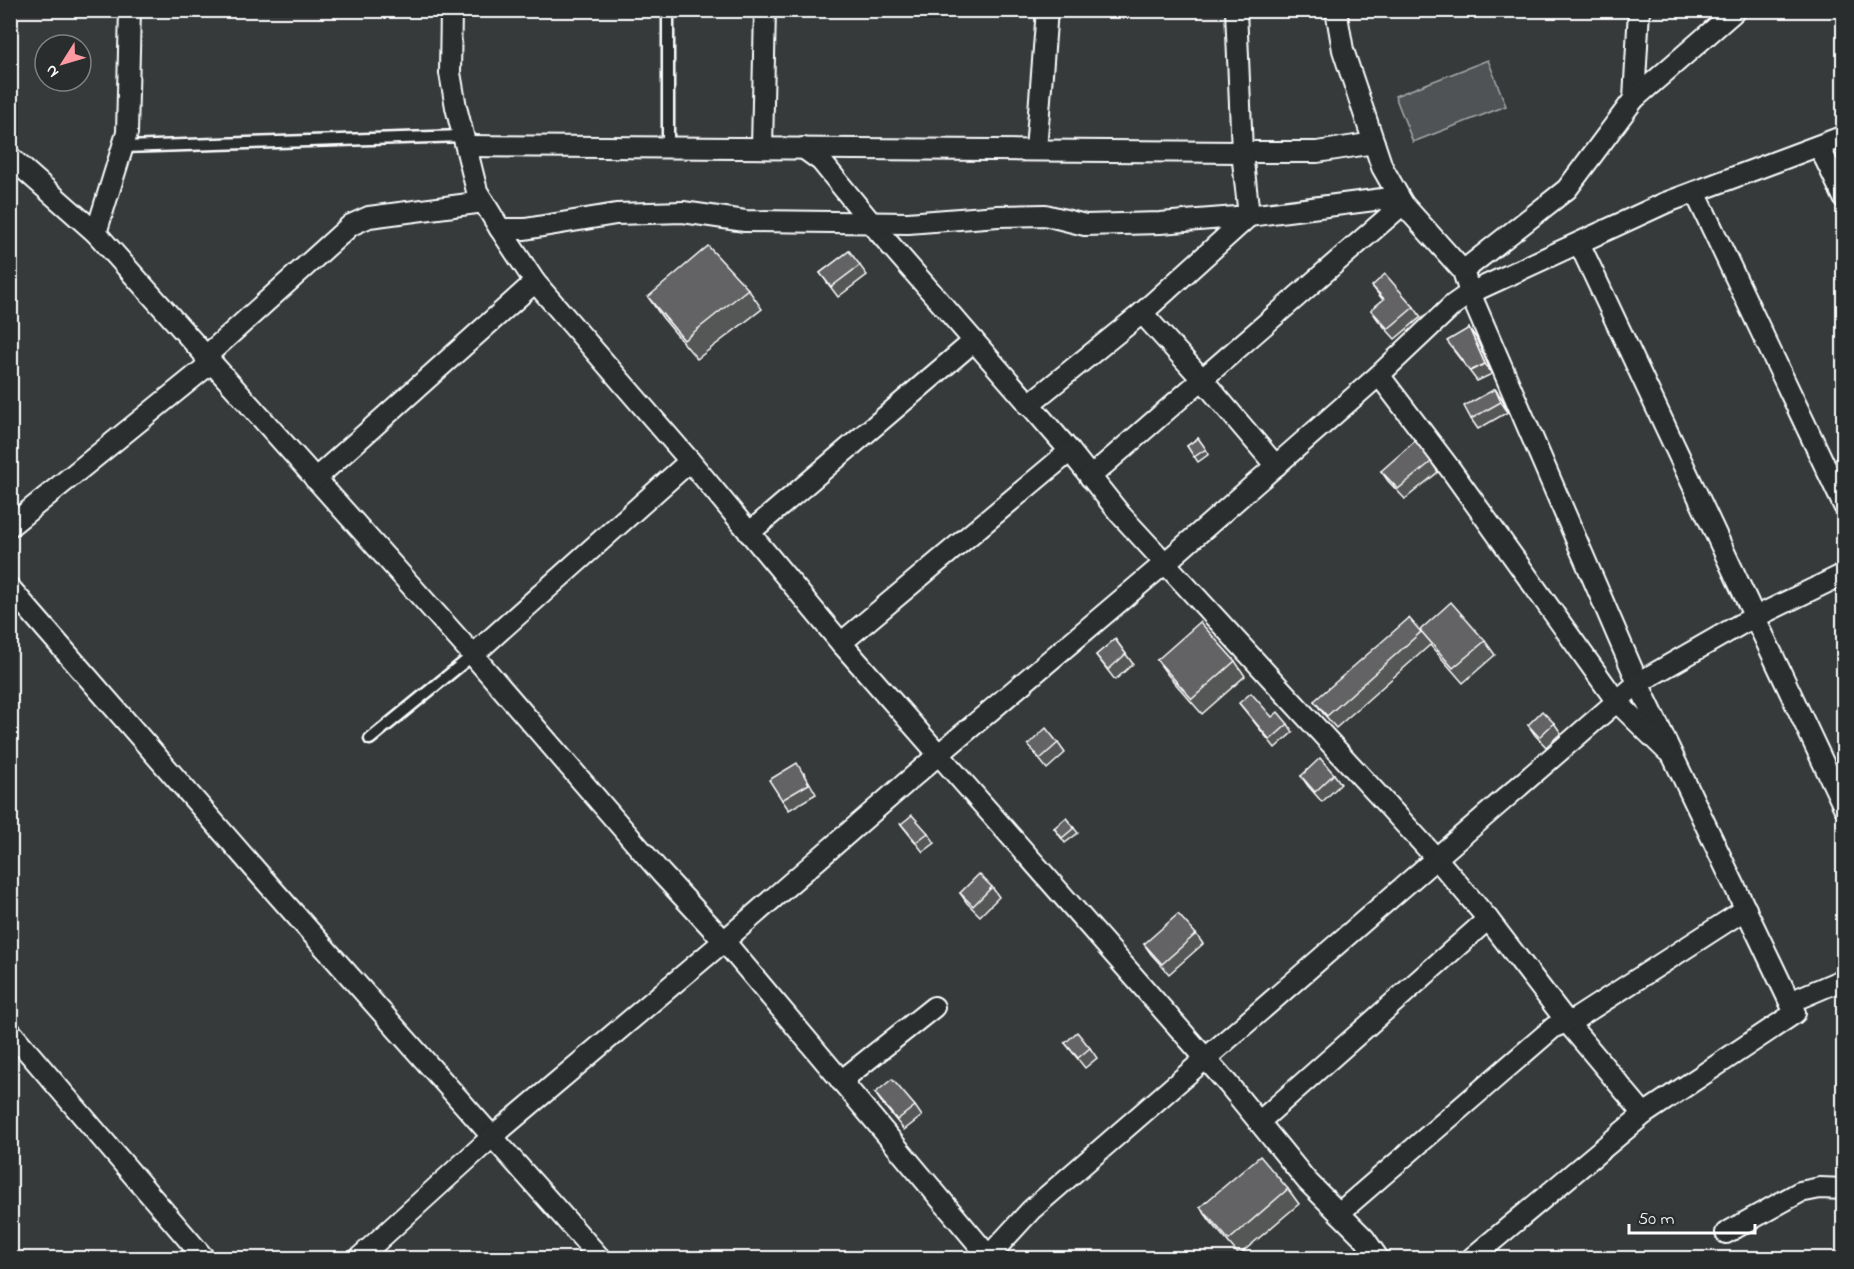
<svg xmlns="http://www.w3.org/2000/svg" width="1854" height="1269" font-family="'Indie Flower',sans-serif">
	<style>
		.green { fill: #505354; stroke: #a8a9aa; stroke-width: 1.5 }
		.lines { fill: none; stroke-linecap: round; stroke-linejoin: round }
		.lane-casing { stroke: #fff; stroke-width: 15 }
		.street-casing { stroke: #fff; stroke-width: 24 }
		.lane { stroke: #2a2d2e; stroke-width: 10 }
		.street { stroke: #2a2d2e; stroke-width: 20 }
		.wall { fill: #555657; stroke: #fff; stroke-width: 1.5 }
		.shaded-wall { fill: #454647; stroke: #fff; stroke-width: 1.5 }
		.building { fill: #636465; stroke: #fff; stroke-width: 1.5 }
	</style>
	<rect width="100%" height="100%" fill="#373a3b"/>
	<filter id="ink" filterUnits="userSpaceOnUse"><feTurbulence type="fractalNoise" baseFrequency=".0167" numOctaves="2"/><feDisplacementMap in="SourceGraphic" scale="12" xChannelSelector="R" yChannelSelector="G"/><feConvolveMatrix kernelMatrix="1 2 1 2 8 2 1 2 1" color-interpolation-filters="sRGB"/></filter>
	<g filter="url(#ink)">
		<!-- green -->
		<path class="green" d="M1488,60L1506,106L1413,142L1395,96Z"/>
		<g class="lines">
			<defs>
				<g id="lane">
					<path d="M668,10V147"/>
					<path d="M123,147L463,136"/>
					<path d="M370,739L473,655"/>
				</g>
				<g id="street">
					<path d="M451,10L450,73L456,107L477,191L500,229L535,282L690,461L841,643L1228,1084L1307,1181L1364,1238L1378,1258"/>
					<path d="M1336,10L1343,50L1382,167L1403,204L1463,271L1470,293L1638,683L1795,1013L1644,1114L1472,1258"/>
					<path d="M1634,99L1639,10"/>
					<path d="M466,146L1242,152H1317L1374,143"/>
					<path d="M1819,146L1844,198"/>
					<path d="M762,148L765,10"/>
					<path d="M803,148L821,161L878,231L1070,451L1120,514L1436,858L1488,919L1567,1022L1644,1114"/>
					<path d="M1036,150L1047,10"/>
					<path d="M10,157L96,233L473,655L661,873L724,941L990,1258"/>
					<path d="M1695,192L1844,506"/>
					<path d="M500,229H525L616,214L683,212L745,221L908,223L998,216L1045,215L1085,225L1160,223L1249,216L1398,197"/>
					<path d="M96,233L127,133L130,10"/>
					<path d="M1579,243L1844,807"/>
					<path d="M1463,271L1567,189L1634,99L1736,10"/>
					<path d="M1142,313L1202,379L1276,466"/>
					<path d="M205,357L351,225L369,217L484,202"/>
					<path d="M1379,375L1451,470L1617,702L1667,751"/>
					<path d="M1028,405L1142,313L1249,216L1242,152L1236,10"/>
					<path d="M1090,477L1403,204"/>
					<path d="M315,479L535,282"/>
					<path d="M10,526L211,363"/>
					<path d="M749,533L974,341"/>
					<path d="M10,588L260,875L600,1258"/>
					<path d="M841,643L1070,451"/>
					<path d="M473,655L690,461"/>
					<path d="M1790,1002L1844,979"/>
					<path d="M10,1031L204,1258"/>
					<path d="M841,1081L934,1007"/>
					<path d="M1259,1122L1488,919"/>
					<path d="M1339,1213L1554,1027L1577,1018L1746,909"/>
					<path d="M1726,1233L1800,1192L1820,1188L1844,1189"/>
					<path d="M359,1258L493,1136L724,941L938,755L1165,563L1379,375L1453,305L1470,293L1665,203L1844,136"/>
					<path d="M987,1258L1031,1210L1638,683L1741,624L1844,574"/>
				</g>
			</defs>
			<!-- lane casing -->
			<use href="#lane" class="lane-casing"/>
			<!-- street casing -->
			<use href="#street" class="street-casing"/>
			<!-- lane -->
			<use href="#lane" class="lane"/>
			<!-- street -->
			<use href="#street" class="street"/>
		</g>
		<!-- wall -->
		<g class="wall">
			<path d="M849,251L867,275L838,297L820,273Z"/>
			<path d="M1372,286L1414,307L1421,317L1395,339L1378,320L1371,310L1383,300Z"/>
			<path d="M748,289L762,309L697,359L662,317L648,297Z"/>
			<path d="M1469,328L1476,338L1492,374L1477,381L1454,351Z"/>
			<path d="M1495,389L1502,399L1508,412L1478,429L1471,419Z"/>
			<path d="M1198,438L1209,454L1198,462L1187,446Z"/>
			<path d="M1431,462L1438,472L1405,499L1388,481L1381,471Z"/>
			<path d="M1421,632L1485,641L1495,655L1463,683L1430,645L1336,728L1323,713L1314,701Z"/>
			<path d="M1115,639L1133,664L1115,680L1096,655Z"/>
			<path d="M1157,660L1235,661L1245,676L1202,714L1167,674Z"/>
			<path d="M1239,703L1288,724L1293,732L1275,748Z"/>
			<path d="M1554,723L1561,733L1546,747L1535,735L1528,725Z"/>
			<path d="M1058,743L1065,753L1047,769L1028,745Z"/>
			<path d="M804,773L816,794L789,810L782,800Z"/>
			<path d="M1334,774L1341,784L1322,802L1308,786L1301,776Z"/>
			<path d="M1066,818L1078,833L1065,843L1054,828Z"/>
			<path d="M901,824L928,833L935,843L923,852Z"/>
			<path d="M992,887L999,897L980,916L967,903L960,893Z"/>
			<path d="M1196,934L1203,944L1169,974L1151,954L1144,944Z"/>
			<path d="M1065,1043L1090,1048L1097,1058L1085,1068Z"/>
			<path d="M875,1093L915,1106L922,1116L904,1130L882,1103Z"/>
			<path d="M1288,1189L1299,1204L1239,1255L1211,1222L1200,1207Z"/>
		</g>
		<!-- shaded-wall -->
		<g class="shaded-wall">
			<path d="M1469,328L1476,338L1492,374L1485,364Z"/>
			<path d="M1495,389L1502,399L1508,412L1501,402Z"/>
		</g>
		<!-- building -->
		<g class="building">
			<path d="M708,246L748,289L684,340L648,297Z"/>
			<path d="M849,251L860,265L831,287L820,273Z"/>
			<path d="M1385,274L1414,307L1388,329L1371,310L1384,299L1372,286Z"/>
			<path d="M1469,328L1485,364L1470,371L1447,341Z"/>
			<path d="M1495,389L1501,402L1471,419L1464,406Z"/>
			<path d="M1198,438L1206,449L1194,457L1187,446Z"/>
			<path d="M1415,441L1431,462L1398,489L1381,471Z"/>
			<path d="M1451,602L1485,641L1453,668L1420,630Z"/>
			<path d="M1409,618L1421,632L1327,716L1314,701Z"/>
			<path d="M1200,622L1235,661L1192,699L1157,660Z"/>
			<path d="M1115,639L1126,654L1108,670L1096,655Z"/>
			<path d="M1251,693L1272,717L1278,712L1288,724L1270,740L1239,703Z"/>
			<path d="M1542,711L1554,723L1539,737L1528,725Z"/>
			<path d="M1046,728L1058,743L1040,759L1028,745Z"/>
			<path d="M1320,758L1334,774L1315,792L1301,776Z"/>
			<path d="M797,763L809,784L782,800L769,780Z"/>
			<path d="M912,815L928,833L916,842L901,824Z"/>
			<path d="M1066,818L1074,828L1062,838L1054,828Z"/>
			<path d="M979,874L992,887L973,906L960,893Z"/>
			<path d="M1178,914L1196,934L1162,964L1144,944Z"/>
			<path d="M1077,1032L1090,1048L1078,1058L1065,1043Z"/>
			<path d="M892,1079L915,1106L897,1120L875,1093Z"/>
			<path d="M1260,1156L1288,1189L1229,1240L1200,1207Z"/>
		</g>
	</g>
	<!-- margin -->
	<rect width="1854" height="1269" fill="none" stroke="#2a2d2e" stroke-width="36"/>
	<rect x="18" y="18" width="1818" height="1233" fill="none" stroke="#fff" stroke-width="2" filter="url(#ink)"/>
	<!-- north arrow -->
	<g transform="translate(63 63) rotate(233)"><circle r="28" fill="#2a2d2e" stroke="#7f8182" stroke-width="1.5"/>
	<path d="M0-4.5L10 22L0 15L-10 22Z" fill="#ff9aa2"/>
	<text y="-9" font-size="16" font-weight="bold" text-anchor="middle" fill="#ffffff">N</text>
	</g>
	<!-- scale -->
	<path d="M1629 1224v9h126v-9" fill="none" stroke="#ffffff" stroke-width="3"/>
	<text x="1638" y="1224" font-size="18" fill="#ffffff" stroke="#2a2d2e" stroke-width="4.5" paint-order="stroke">50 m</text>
</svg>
